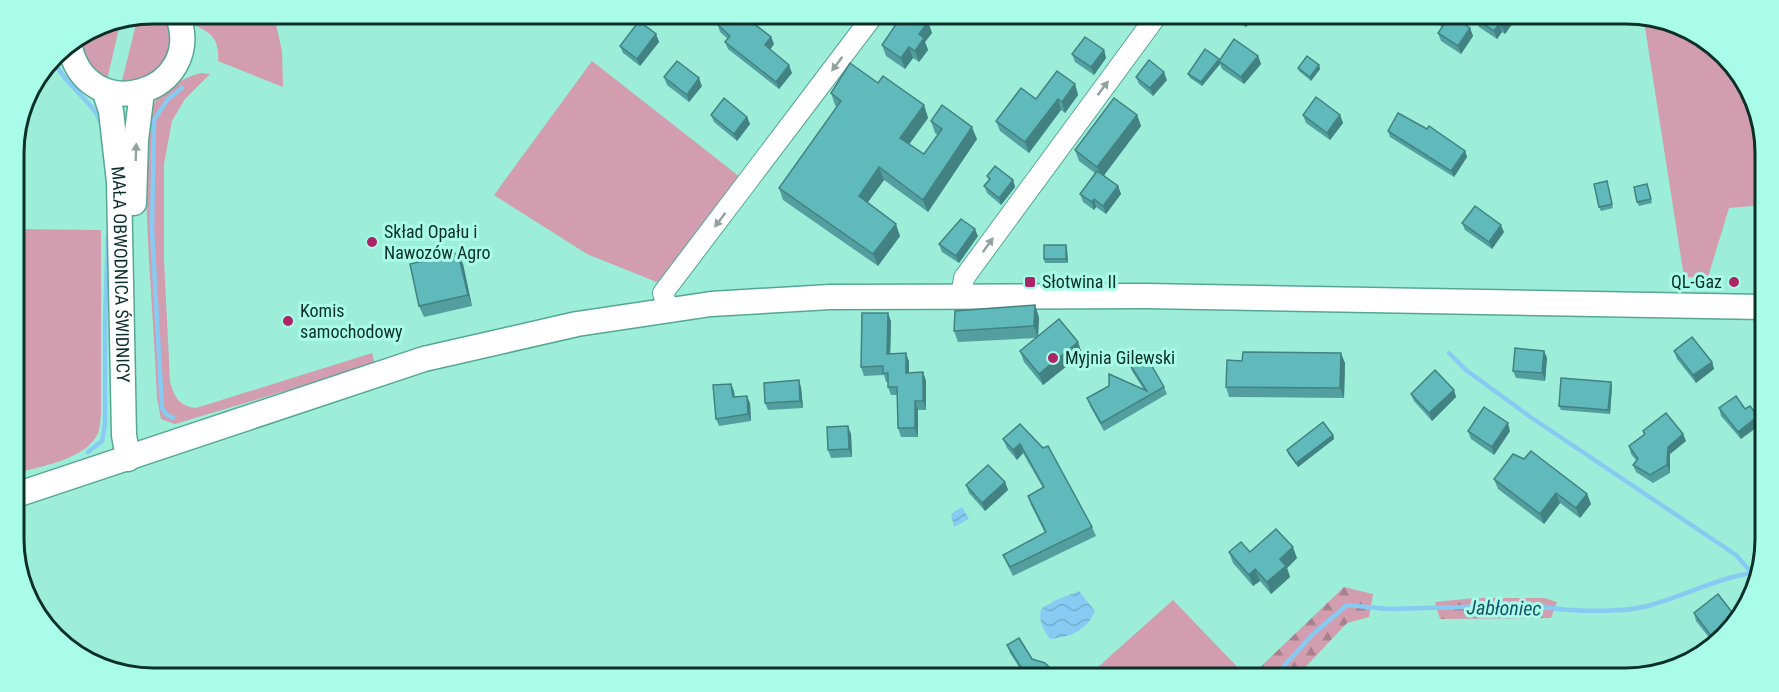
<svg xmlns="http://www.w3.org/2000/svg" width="1779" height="692" font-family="'Roboto Condensed',sans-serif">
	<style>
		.grass { fill: #d19daf }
		.forest { fill: url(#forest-firs) }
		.water { fill: url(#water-waves) }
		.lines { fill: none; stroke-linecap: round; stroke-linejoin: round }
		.stream { stroke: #87caf2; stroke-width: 4.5 }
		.minor-casing { stroke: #55a794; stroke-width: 22 }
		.major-casing { stroke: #55a794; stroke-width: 27 }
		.minor { stroke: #fff; stroke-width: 20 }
		.major { stroke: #fff; stroke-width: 24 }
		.wall { fill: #539fa0 }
		.shaded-wall { fill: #438282 }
		.building { fill: #60b9ba; stroke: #438282; stroke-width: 1.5 }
		.oneway { fill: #92a29e }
		.poi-dot { fill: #ac2366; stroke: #a9fce7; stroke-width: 2 }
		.labels { text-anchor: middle; stroke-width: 6; stroke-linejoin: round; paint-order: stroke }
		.poi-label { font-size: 18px; fill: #0c3028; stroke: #a9fce7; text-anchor: start }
		.street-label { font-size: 18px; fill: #0c3028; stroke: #a9fce7 }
		.water-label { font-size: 20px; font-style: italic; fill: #1c4f6b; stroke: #a9fce7 }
		.rim { fill: none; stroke: #0c3028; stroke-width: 3 }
	</style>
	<defs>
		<pattern id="forest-firs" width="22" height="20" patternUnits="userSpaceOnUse" patternTransform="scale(1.5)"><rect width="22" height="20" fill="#d19daf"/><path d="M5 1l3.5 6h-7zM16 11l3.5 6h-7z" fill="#a8808e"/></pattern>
		<pattern id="water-waves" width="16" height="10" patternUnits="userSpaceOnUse" patternTransform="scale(1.5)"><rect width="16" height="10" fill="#87caf2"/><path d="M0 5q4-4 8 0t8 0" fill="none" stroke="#73aed0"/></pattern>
	</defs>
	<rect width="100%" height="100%" fill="#9ceed9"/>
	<!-- grass -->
	<g class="grass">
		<path d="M153,14H163C176,33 172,60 154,75C147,81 130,82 121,85L138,16Z"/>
		<path d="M187,14H265L275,20L282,51L283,87L218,61C220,37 209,31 189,23Z"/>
		<path d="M121,20L107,80L91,70L79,37L100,24Z"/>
		<path d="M1644,21H1671L1737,68L1764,134L1763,205L1729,208L1708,277H1684Z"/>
		<path d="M592,61L740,177L659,283L587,254L494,195Z"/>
		<path d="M201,73L210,74L185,99L172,121L164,164V259L170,382C175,398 179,406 196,408L372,353L375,364L175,424L161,419L157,398C154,329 148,261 146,192C146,167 142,134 151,110C157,92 184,77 201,73Z"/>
		<path d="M14,229L101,230V414C100,421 100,432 96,437C80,461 41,466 16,473Z"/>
		<path d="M1173,600L1246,676H1088Z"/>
	</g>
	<!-- forest -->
	<g class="forest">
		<path d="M1344,587L1373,594L1369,617L1347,623L1296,677L1251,676Z"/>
		<path d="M1475,598H1544L1557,602L1551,618L1440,619L1435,602Z"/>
	</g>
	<!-- water -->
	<g class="water">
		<path d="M962,507L969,519L954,527L951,514Z"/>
		<path d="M1079,591L1095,611C1087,631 1070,637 1050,639C1043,630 1038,620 1041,609L1056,600Z"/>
	</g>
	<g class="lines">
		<!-- stream -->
		<g class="stream">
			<path d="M200,14L208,23"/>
			<path d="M53,58C64,86 96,103 101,124"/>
			<path d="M1449,353L1466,370L1529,416L1736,555L1752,573"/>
			<path d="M173,418L166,414L162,408L152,231L154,120L168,99L182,88"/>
			<path d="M88,452L102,441L105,425V324L108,237"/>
			<path d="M1274,677L1313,634L1347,605L1388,609L1536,605C1563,612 1620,613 1647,606C1685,596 1718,577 1758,572"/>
		</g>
		<defs>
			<g id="minor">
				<path d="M961,296L964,278L1155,18"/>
				<path d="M668,309L663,293L872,17"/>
			</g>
			<g id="major">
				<path d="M69,43C85,131 209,93 177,14"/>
				<path id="s1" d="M104,90L111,111L119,182L124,435L128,459"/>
				<path d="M134,203L136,140L142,92"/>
				<path d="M16,495L424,359L577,324L711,304L830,297L1146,296L1762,307"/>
			</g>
		</defs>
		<!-- minor casing -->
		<use href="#minor" class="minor-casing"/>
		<!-- major casing -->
		<use href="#major" class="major-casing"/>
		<!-- minor -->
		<use href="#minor" class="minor"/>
		<!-- major -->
		<use href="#major" class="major"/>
	</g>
	<!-- wall -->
	<g class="wall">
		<path d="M890,17H921L928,22L932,33L925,42L928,50L919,62L913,58L905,69L886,56L882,45L895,26L893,24Z"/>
		<path d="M1233,19H1252L1246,27Z"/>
		<path d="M1433,20H1458L1470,28L1473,36L1461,54L1441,41L1438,33L1442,27Z"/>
		<path d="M1476,20H1515L1505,34L1502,32L1497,39L1479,27Z"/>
		<path d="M718,25L771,37L774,44L770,50L792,73L779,89L728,49L725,42L728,39L720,32Z"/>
		<path d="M656,34L659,42L640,66L623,53L620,46Z"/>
		<path d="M1104,50L1106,58L1094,75L1075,62L1072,54Z"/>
		<path d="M1258,56L1261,64L1244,84L1222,69L1220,64L1202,86L1190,78L1188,74L1219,59L1220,60Z"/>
		<path d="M1319,65L1320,69L1311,81L1299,71L1298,68Z"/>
		<path d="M664,77L702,86L689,102L667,85Z"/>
		<path d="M1136,77L1167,80L1153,96L1139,84Z"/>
		<path d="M878,83L924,105L928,118L909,144L924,154L938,135L935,133L931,121L977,139L928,212L884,180L867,203L900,236L878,266L783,200L779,188L837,107L835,105L831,93Z"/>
		<path d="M1075,84L1078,95L1065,113L1061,110L1029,153L1000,131L996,121L1036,99Z"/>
		<path d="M711,115L747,117L750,124L737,141L714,122Z"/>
		<path d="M1137,115L1141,126L1104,175L1118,186L1121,194L1106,214L1096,207L1094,210L1083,202L1080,194L1095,173L1079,161L1075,150Z"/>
		<path d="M1303,115H1340L1343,123L1330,140L1306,123Z"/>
		<path d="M1388,131L1465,151L1467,157L1454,177L1390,137Z"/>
		<path d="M987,176L1013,180L1015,187L1001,205L987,193L984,186L989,180Z"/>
		<path d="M1607,181L1613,208L1601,211L1599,207Z"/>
		<path d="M1647,184L1652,203L1639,206L1637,202Z"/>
		<path d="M1462,223L1504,232L1492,249L1465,230Z"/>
		<path d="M978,236L959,263L942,252L939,244Z"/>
		<path d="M1067,249L1068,263H1045L1044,259Z"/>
		<path d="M463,264L472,306L424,317L419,306Z"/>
		<path d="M888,313L891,322L890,354L906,353L909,362V373L923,372L926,381V410H918V437H901L898,428L897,395H891L888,387V382H886L884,375L864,376L861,367Z"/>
		<path d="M1039,317L1038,336L1078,342L1082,354L1043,385L1024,362L1020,351L1036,338L958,342L954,331Z"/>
		<path d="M1544,351L1547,358L1545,381L1516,378L1513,371Z"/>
		<path d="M1674,351L1712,362L1714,369L1696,383L1677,359Z"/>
		<path d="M1242,361L1345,363L1344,398L1229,397L1226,387Z"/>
		<path d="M1129,363L1164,387L1167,394L1104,431L1090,406L1087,398L1144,390L1132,371Z"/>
		<path d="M1611,382L1612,386L1610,414L1561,410L1559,406Z"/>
		<path d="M801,387L803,408L768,410L765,403Z"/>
		<path d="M1454,390L1456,397L1432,421L1414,401L1411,394Z"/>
		<path d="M734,391L735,397L750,403L751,421L719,426L716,419Z"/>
		<path d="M1719,408L1745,409L1741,439L1721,416Z"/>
		<path d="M1020,424L1092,527L1096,536L1013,576L1007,564L1003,555L1045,533L1031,505L1028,496L1043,488L1023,453L1017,460L1007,448L1003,439Z"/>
		<path d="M1468,431H1510L1494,455L1471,439Z"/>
		<path d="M1643,431L1683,434L1686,441L1670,454V473L1653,483L1636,472L1633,465L1636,460L1631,454L1629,446L1644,434Z"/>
		<path d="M851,434L852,457L831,458L828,450Z"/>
		<path d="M1333,435L1334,439L1298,467L1288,454L1287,450Z"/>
		<path d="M1494,479L1587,494L1591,504L1580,518L1560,503L1544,524L1498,489Z"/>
		<path d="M1005,482L1008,490L985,511L969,493L966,485Z"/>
		<path d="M1229,552H1250L1297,558L1287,568L1290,577L1271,594L1260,581L1253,586L1233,563Z"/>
		<path d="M1694,613L1735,616L1714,644L1696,621Z"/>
		<path d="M1007,645L1052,670L1054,675H1024L1010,653Z"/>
	</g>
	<!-- shaded-wall -->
	<g class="shaded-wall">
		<path d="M1244,19H1252L1246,27L1243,20Z"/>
		<path d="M1507,20H1515L1505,34L1502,27Z"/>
		<path d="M928,22L932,33L925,42L928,50L919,62L915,51L919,34Z"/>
		<path d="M1499,24L1502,32L1497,39L1494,31Z"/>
		<path d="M1470,28L1473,36L1461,54L1458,46Z"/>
		<path d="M656,34L659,42L640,66L637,59Z"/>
		<path d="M771,37L774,44L767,53L765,45Z"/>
		<path d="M909,47L913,58L905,69L901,58Z"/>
		<path d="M1104,50L1106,58L1094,75L1091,67Z"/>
		<path d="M1258,56L1261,64L1244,84L1241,77Z"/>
		<path d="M1219,59L1220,64L1202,86L1201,82Z"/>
		<path d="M789,65L792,73L779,89L776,82Z"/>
		<path d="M1319,65L1320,69L1311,81L1310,77Z"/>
		<path d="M1164,72L1167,80L1153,96L1150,88Z"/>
		<path d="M699,78L702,86L689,102L687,95Z"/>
		<path d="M1075,84L1078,95L1065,113L1062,102Z"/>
		<path d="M1058,99L1061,110L1029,153L1025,142Z"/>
		<path d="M924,105L928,118L905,150L900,138Z"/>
		<path d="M1137,115L1141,126L1102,178L1097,167Z"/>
		<path d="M1340,115L1343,123L1330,140L1327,133Z"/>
		<path d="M747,117L750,124L737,141L734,134Z"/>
		<path d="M972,127L977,139L928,212L923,200Z"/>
		<path d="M1465,151L1467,157L1454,177L1451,171Z"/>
		<path d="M16,166L17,170V187L16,183Z"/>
		<path d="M879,167L884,180L863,209L859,196Z"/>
		<path d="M1013,180L1015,187L1001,205L999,198Z"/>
		<path d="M1118,186L1121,194L1106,214L1103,206Z"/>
		<path d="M1094,199L1096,207L1094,210L1092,202Z"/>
		<path d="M896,224L900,236L878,266L873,254Z"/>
		<path d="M1501,225L1504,232L1492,249L1489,242Z"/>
		<path d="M975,229L978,236L959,263L956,256Z"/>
		<path d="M1066,245L1067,249L1068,263L1066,259Z"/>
		<path d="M458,253L463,264L472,306L468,295Z"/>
		<path d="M1035,305L1039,317L1038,338L1034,326Z"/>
		<path d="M888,313L891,322L890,362L887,354Z"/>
		<path d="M1078,342L1082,354L1043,385L1039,374Z"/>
		<path d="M1544,351L1547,358L1545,381L1542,373Z"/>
		<path d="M906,353L909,362V381L906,373Z"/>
		<path d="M1341,353L1345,363L1344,398L1340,388Z"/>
		<path d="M1712,362L1714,369L1696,383L1693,375Z"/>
		<path d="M923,372L926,381V410L923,401Z"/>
		<path d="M799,380L801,387L803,408L800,401Z"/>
		<path d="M1611,382L1612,386L1610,414L1608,410Z"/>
		<path d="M731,384L734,391L735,405L733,397Z"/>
		<path d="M1454,390L1456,397L1432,421L1429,413Z"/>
		<path d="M747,396L750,403L751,421L748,414Z"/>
		<path d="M915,401L918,410V437L915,428Z"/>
		<path d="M1758,416L1760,425L1741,439L1738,432Z"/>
		<path d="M1508,423L1510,431L1494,455L1492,447Z"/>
		<path d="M848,426L851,434L852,457L849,449Z"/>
		<path d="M1683,434L1686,441L1670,454V473L1667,465L1668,447Z"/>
		<path d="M1333,435L1334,439L1298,467L1296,463Z"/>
		<path d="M1020,444L1023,453L1017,460L1013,450Z"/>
		<path d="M1005,482L1008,490L985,511L982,503Z"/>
		<path d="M1556,493L1560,503L1544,524L1540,514Z"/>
		<path d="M1587,494L1591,504L1580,518L1576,508Z"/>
		<path d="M1293,547L1297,558L1287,568L1290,577L1271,594L1267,582L1280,559Z"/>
		<path d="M1255,569L1260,581L1253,586L1249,575Z"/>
		<path d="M1732,620L1716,643L1714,644L1711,636Z"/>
		<path d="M1052,670L1054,675H1044Z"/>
	</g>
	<!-- building -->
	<g class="building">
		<path d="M722,16H744L771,37L765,45L789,65L776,82L725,42L730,36L718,25L723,18Z"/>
		<path d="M895,17H921L928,22L919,34L924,38L915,51L909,47L901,58L882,45L899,20Z"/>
		<path d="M1437,20H1446L1443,24Z"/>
		<path d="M1447,20H1458L1470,28L1458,46L1438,33Z"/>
		<path d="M1477,20H1507L1502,27L1499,24L1494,31Z"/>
		<path d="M639,21L656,34L637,59L620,46Z"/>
		<path d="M1085,37L1104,50L1091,67L1072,54Z"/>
		<path d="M1234,39L1258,56L1241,77L1219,61Z"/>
		<path d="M1205,49L1219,59L1201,82L1188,74Z"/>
		<path d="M1307,56L1319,65L1310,77L1298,68Z"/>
		<path d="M1149,60L1164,72L1150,88L1136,77Z"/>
		<path d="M677,61L699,78L687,95L664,77Z"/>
		<path d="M850,63L878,83L883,76L924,105L900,138L924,154L942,129L931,121L942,105L972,127L923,200L879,167L859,196L896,224L873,254L779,188L841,101L831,93Z"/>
		<path d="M1057,71L1075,84L1062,102L1058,99L1025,142L996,121L1021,88L1036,99Z"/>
		<path d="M1316,97L1340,115L1327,133L1303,115Z"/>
		<path d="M724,98L747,117L734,134L711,115Z"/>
		<path d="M1114,98L1137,115L1097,167L1075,150Z"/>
		<path d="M1398,113L1427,129L1429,126L1465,151L1451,171L1388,131Z"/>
		<rect x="14" y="166" width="2" height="17"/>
		<path d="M995,166L1013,180L999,198L984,186L990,179L987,176Z"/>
		<path d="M1097,171L1118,186L1103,206L1094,199L1092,202L1080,194Z"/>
		<path d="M1607,181L1612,204L1599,207L1594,184Z"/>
		<path d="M1647,184L1651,199L1637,202L1634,187Z"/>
		<path d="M1475,206L1501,225L1489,242L1462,223Z"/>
		<path d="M961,219L975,229L956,256L939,244Z"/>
		<rect x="1044" y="245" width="22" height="14"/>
		<path d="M458,253L468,295L419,306L410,264Z"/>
		<path d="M1035,305L1034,326L954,331L955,311Z"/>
		<path d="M862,313H888L887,354L906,353V373L923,372V401H915V428H898L897,387H888V373H883V366L861,367Z"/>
		<path d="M1059,319L1078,342L1039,374L1020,351Z"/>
		<path d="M1692,337L1712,362L1693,375L1674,351Z"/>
		<path d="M1515,348L1544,351L1542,373L1513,371Z"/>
		<path d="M1243,352L1341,353L1340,388L1226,387L1227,360L1242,361Z"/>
		<path d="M1145,354L1164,387L1101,423L1087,398L1109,386V374L1147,391L1129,363Z"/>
		<path d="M1435,370L1454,390L1429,413L1411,394Z"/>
		<path d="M1561,378L1611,382L1608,410L1559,406Z"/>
		<path d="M799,380L800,401L765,403L764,383Z"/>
		<path d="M731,384L733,397L747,396L748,414L716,419L713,385Z"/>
		<path d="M1736,396L1745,409L1750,406L1758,416L1738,432L1719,408Z"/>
		<path d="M1484,407L1508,423L1492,447L1468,431Z"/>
		<path d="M1666,413L1683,434L1668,447L1667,465L1650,475L1633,465L1638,459L1629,446L1645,434L1643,431Z"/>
		<path d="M1323,422L1333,435L1296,463L1287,450Z"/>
		<path d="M1020,424L1043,448L1048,446L1092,527L1010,567L1003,555L1046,532L1028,496L1044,487L1020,444L1013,450L1003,439Z"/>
		<path d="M848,426L849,449L828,450L827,427Z"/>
		<path d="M1531,451L1587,494L1576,508L1556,493L1540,514L1494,479L1513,454L1524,459Z"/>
		<path d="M988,465L1005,482L982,503L966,485Z"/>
		<path d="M1276,529L1293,547L1280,559L1286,566L1267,582L1255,569L1249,575L1229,552L1241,542L1250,552Z"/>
		<path d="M1718,594L1735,616L1732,620L1711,636L1694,613Z"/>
		<path d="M1019,638L1032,659L1045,663L1052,670L1044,675H1026L1007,645Z"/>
	</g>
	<!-- one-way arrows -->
	<defs><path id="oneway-solid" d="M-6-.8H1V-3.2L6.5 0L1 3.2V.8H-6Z" transform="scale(1.5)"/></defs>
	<g class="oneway">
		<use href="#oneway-solid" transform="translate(837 64) rotate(127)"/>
		<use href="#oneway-solid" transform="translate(1103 88) rotate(-53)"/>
		<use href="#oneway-solid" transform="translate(136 152) rotate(-88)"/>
		<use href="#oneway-solid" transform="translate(720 220) rotate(127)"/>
		<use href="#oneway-solid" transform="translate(988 245) rotate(-54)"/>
	</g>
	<!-- markers -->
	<g class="poi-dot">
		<circle cx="372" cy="242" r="6"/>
		<rect x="1024" y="276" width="12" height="12" rx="3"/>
		<circle cx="1734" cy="282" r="6"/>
		<circle cx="288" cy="321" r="6"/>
		<circle cx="1053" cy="358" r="6"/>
	</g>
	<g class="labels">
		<!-- poi labels -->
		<g class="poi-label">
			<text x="384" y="238">Skład Opału i<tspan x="384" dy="21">Nawozów Agro</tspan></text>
			<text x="1042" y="288">Słotwina II</text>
			<text x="1722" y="288" text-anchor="end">QL-Gaz</text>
			<text x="300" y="317">Komis<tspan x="300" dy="21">samochodowy</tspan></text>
			<text x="1065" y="364">Myjnia Gilewski</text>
		</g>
		<!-- street labels -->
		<g class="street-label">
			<text dy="6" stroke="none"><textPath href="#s1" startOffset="186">MAŁA OBWODNICA ŚWIDNICY</textPath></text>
		</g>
		<!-- water labels -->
		<g class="water-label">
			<text transform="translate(1504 608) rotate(1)" y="7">Jabłoniec</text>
		</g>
	</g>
	<!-- crop -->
	<path d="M0 0H1779V692H0ZM153 24H1626A129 129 0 0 1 1755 153V539A129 129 0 0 1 1626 668H153A129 129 0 0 1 24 539V153A129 129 0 0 1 153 24Z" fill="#a9fce7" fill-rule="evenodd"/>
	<path class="rim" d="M153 24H1626A129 129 0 0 1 1755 153V539A129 129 0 0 1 1626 668H153A129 129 0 0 1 24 539V153A129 129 0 0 1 153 24Z"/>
</svg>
